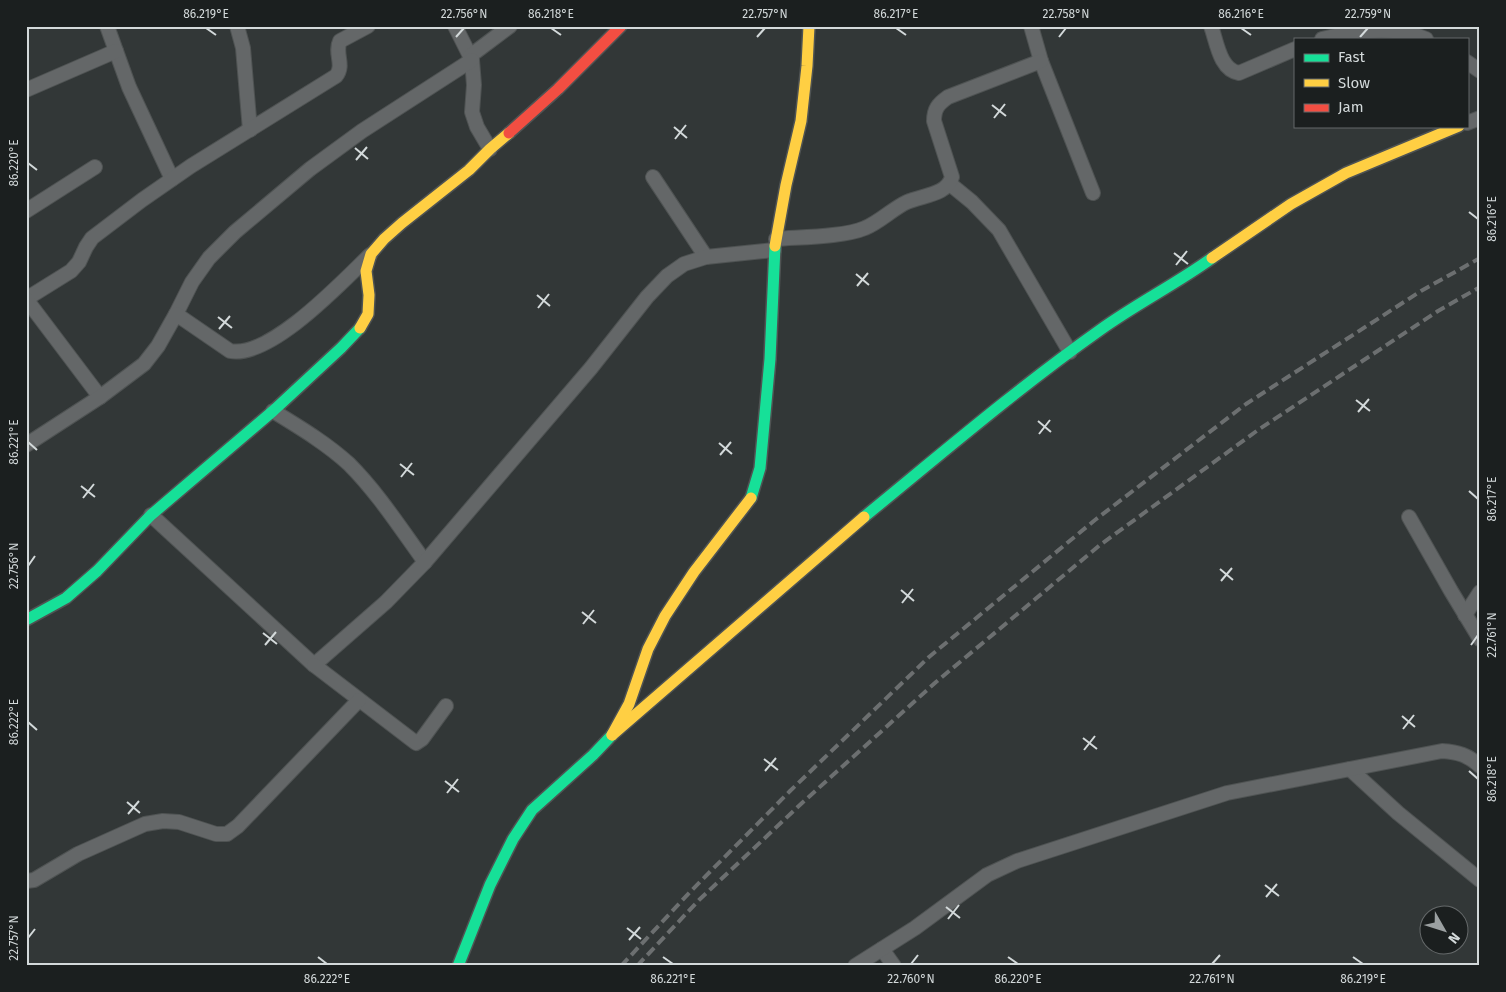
<svg xmlns="http://www.w3.org/2000/svg" width="1506" height="992" font-family="'Fira Sans',sans-serif">
	<style>
		.lines { fill: none; stroke-linecap: round; stroke-linejoin: round }
		.street-casing { stroke: #4f5353; stroke-width: 16 }
		.fast-casing { stroke: #4f5353; stroke-width: 14 }
		.slow-casing { stroke: #4f5353; stroke-width: 14 }
		.jam-casing { stroke: #4f5353; stroke-width: 14 }
		.street { stroke: #646768; stroke-width: 14 }
		.fast { stroke: #16e098; stroke-width: 11 }
		.slow { stroke: #ffcf43; stroke-width: 11 }
		.jam { stroke: #f24e42; stroke-width: 11 }
		.rail { stroke: #6c6f70; stroke-width: 4; stroke-dasharray: 10 5; stroke-linecap: butt }
		.ticks { fill: none; stroke: #d3d9da; stroke-width: 2 }
		.neatline { fill: none; stroke: #d3d9da; stroke-width: 2 }
		.ticks-label { font-size: 12px; text-anchor: middle; fill: #d3d9da }
	</style>
	<rect width="100%" height="100%" fill="#323737"/>
	<g class="lines">
		<defs>
			<g id="street">
				<path d="M107,26L129,87L172,179"/>
				<path d="M237,26L243,48L250,130"/>
				<path d="M455,26L472,60L474,85L472,112L477,127L490,149"/>
				<path d="M1031,26L1041,61L1093,193"/>
				<path d="M1211,26C1217,43 1220,70 1239,73L1295,49"/>
				<path d="M1322,39C1354,31 1395,25 1426,39"/>
				<path d="M470,56L510,26"/>
				<path d="M1467,62L1480,71"/>
				<path d="M26,90L116,51"/>
				<path d="M1467,123L1480,118"/>
				<path d="M653,177L706,257"/>
				<path d="M950,184L972,202L999,230L1070,352"/>
				<path d="M26,211L95,167"/>
				<path d="M776,239C800,237 844,237 865,228C880,222 892,209 907,202C923,195 947,195 952,177L934,121C934,109 938,104 948,97L1041,61"/>
				<path d="M26,299L71,271L79,262L86,247L92,238L142,200L191,166L336,76C345,65 334,53 340,41L368,26"/>
				<path d="M26,299L100,397"/>
				<path d="M176,314L192,282L209,258L235,232L310,169L362,131L472,60"/>
				<path d="M273,411C299,427 326,443 349,464C378,493 401,529 425,562"/>
				<path d="M26,445L100,397L144,364L158,346L176,314L230,351C270,359 342,282 370,255"/>
				<path d="M151,515L314,665L386,602L425,562L591,368L647,297L667,276L684,264L706,257L774,250"/>
				<path d="M1409,517L1451,591L1480,639"/>
				<path d="M1465,615L1480,592"/>
				<path d="M314,665L416,743L422,739L446,706"/>
				<path d="M1350,769L1398,813L1480,880"/>
				<path d="M26,881L34,880L78,854L145,824L163,821L179,822L216,834H227L238,826L359,700"/>
				<path d="M882,949L894,966"/>
				<path d="M855,966L915,928L987,875L1017,861L1227,793L1442,751C1458,752 1468,755 1480,766"/>
			</g>
			<g id="fast">
				<path d="M751,498L760,468L770,359L775,246"/>
				<path d="M864,517C941,454 1018,388 1100,330C1136,304 1176,284 1212,258"/>
				<path d="M26,620L66,598L97,571L151,515L273,411L341,348L360,328"/>
				<path d="M458,966L490,885L513,839L532,810L593,755L612,735"/>
			</g>
			<g id="slow">
				<path d="M775,246L786,185L801,121L807,66L809,26"/>
				<path d="M1212,258L1291,204L1346,173L1459,126"/>
				<path d="M360,328L368,314L369,295L366,271L371,254L384,239L402,223L469,170L490,149L509,133"/>
				<path d="M612,735L864,517"/>
				<path d="M612,735L629,704L648,649L665,616L694,572L751,498"/>
			</g>
			<path id="jam" d="M509,133L558,89L621,26"/>
		</defs>
		<!-- street casing -->
		<use href="#street" class="street-casing"/>
		<!-- fast casing -->
		<use href="#fast" class="fast-casing"/>
		<!-- slow casing -->
		<use href="#slow" class="slow-casing"/>
		<!-- jam casing -->
		<use href="#jam" class="jam-casing"/>
		<!-- street -->
		<use href="#street" class="street"/>
		<!-- fast -->
		<use href="#fast" class="fast"/>
		<!-- slow -->
		<use href="#slow" class="slow"/>
		<!-- jam -->
		<use href="#jam" class="jam"/>
		<!-- rail -->
		<g class="rail">
			<path d="M621,966L690,892L790,791L929,657L1095,520L1246,404L1421,291L1480,258"/>
			<path d="M637,966L699,900L802,803L936,682L1100,545L1258,430L1438,311L1480,287"/>
		</g>
	</g>
	<!-- ticks -->
	<path class="ticks" d="M206,28L216,35M551,28L561,35M896,28L906,35M1241,28L1251,35M456,37L464,28M757,37L765,28M1059,37L1066,28M1360,37L1368,28M992,105L1006,116M994,118L1005,104M674,127L687,138M675,139L686,125M355,148L368,159M356,160L367,147M28,163L37,170M1469,212L1478,219M1174,253L1188,264M1176,265L1187,251M856,274L869,285M857,286L868,273M537,295L550,306M538,308L549,294M218,317L232,328M219,329L230,316M1356,400L1370,411M1358,412L1369,399M1038,421L1051,432M1039,434L1050,420M28,442L37,450M719,443L732,454M720,455L731,442M400,464L414,475M401,477L412,463M81,486L95,497M1469,491L1478,499M83,498L94,484M28,566L35,556M1220,569L1233,580M1221,581L1232,568M901,590L914,601M902,603L913,589M582,612L596,623M583,624L594,610M263,633L277,644M265,645L276,632M1471,645L1478,635M1402,716L1415,727M28,722L37,730M1403,729L1414,715M1083,738L1097,749M1084,750L1095,736M764,759L778,770M765,771L776,758M1469,771L1478,779M445,781L459,792M447,793L458,779M127,802L140,813M128,814L139,801M1265,885L1279,896M1266,897L1277,884M946,907L960,918M948,919L959,905M627,928L641,939M28,938L35,929M629,940L640,927M318,957L327,964M663,957L673,964M1008,957L1018,964M1353,957L1363,964M911,964L918,955M1212,964L1220,955"/>
	<!-- border -->
	<rect width="1506" height="992" fill="none" stroke="#1b1f1f" stroke-width="55"/>
	<!-- legend -->
	<rect x="1294" y="38" width="175" height="90" fill="#1b1f1f" stroke="#65696a"/>
	<rect x="1304" y="54" width="25" height="8" fill="#16e098" stroke="#65696a"/>
	<text x="1338" y="62" font-size="15" fill="#d3d9da">Fast</text>
	<rect x="1304" y="79" width="25" height="8" fill="#ffcf43" stroke="#65696a"/>
	<text x="1338" y="88" font-size="15" fill="#d3d9da">Slow</text>
	<rect x="1304" y="104" width="25" height="8" fill="#f24e42" stroke="#65696a"/>
	<text x="1338" y="112" font-size="15" fill="#d3d9da">Jam</text>
	<!-- north arrow -->
	<g transform="translate(1444 930) rotate(129)"><circle r="24" fill="#1b1f1f" stroke="#65696a"/>
	<path d="M0-4L9 19L0 12L-9 19Z" fill="#9ba0a1"/>
	<text y="-8" font-size="14" font-weight="bold" text-anchor="middle" fill="#d3d9da">N</text>
	</g>
	<rect x="28" y="28" width="1450" height="936" class="neatline"/>
	<g class="ticks-label">
		<text x="206" y="18">86.219°E</text>
		<text x="464" y="18">22.756°N</text>
		<text x="551" y="18">86.218°E</text>
		<text x="765" y="18">22.757°N</text>
		<text x="896" y="18">86.217°E</text>
		<text x="1066" y="18">22.758°N</text>
		<text x="1241" y="18">86.216°E</text>
		<text x="1368" y="18">22.759°N</text>
		<text transform="translate(14 163) rotate(-90)" y="4">86.220°E</text>
		<text transform="translate(1492 219) rotate(-90)" y="4">86.216°E</text>
		<text transform="translate(14 442) rotate(-90)" y="4">86.221°E</text>
		<text transform="translate(1492 499) rotate(-90)" y="4">86.217°E</text>
		<text transform="translate(14 566) rotate(-90)" y="4">22.756°N</text>
		<text transform="translate(1492 635) rotate(-90)" y="4">22.761°N</text>
		<text transform="translate(14 722) rotate(-90)" y="4">86.222°E</text>
		<text transform="translate(1492 779) rotate(-90)" y="4">86.218°E</text>
		<text transform="translate(14 938) rotate(-90)" y="4">22.757°N</text>
		<text x="327" y="983">86.222°E</text>
		<text x="673" y="983">86.221°E</text>
		<text x="911" y="983">22.760°N</text>
		<text x="1018" y="983">86.220°E</text>
		<text x="1212" y="983">22.761°N</text>
		<text x="1363" y="983">86.219°E</text>
	</g>
</svg>
